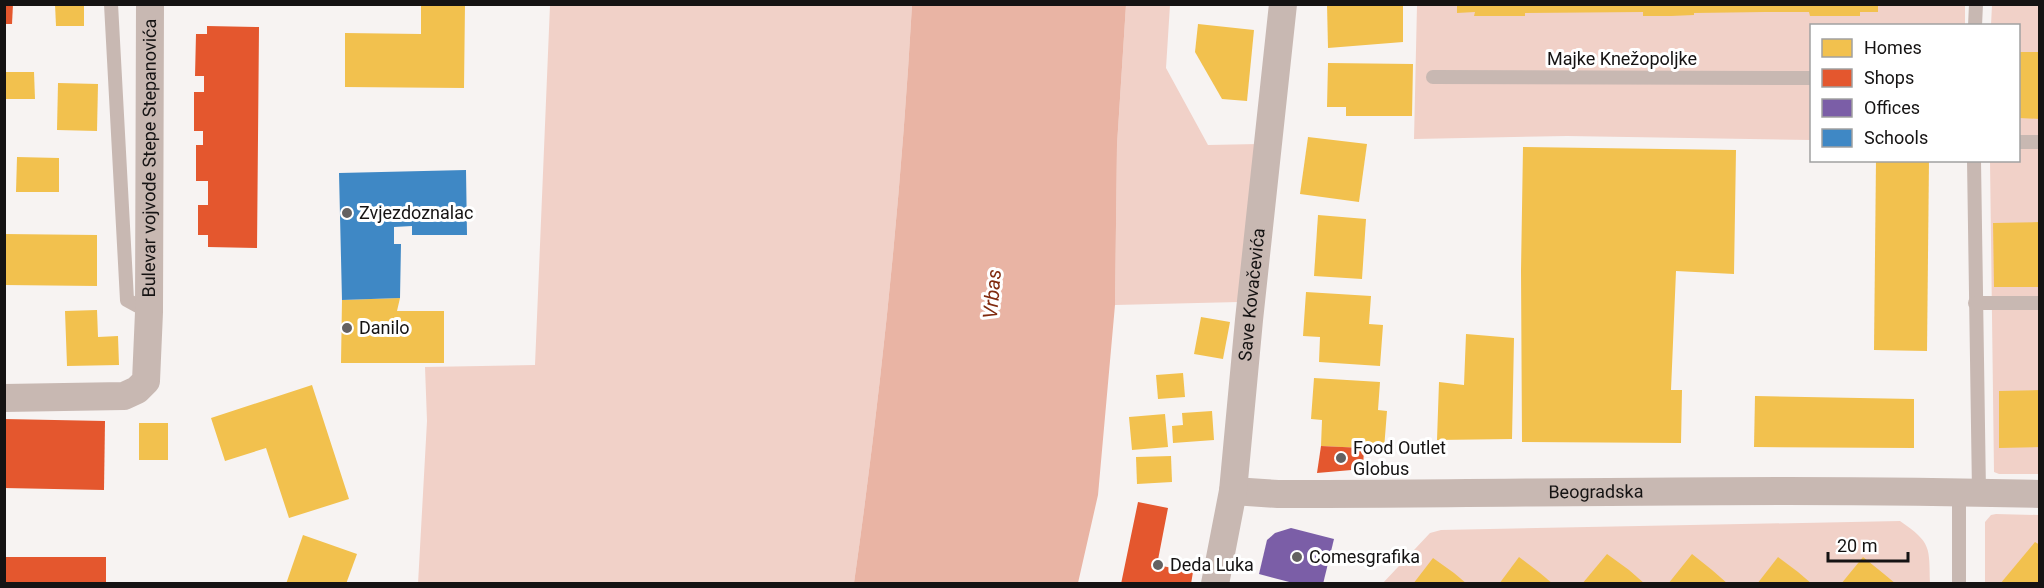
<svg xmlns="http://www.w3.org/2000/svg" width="2044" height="588" font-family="Roboto,sans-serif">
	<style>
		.green { fill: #f1d1c8 }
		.water { fill: #e9b4a4 }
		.homes { fill: #f2c14e }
		.shops { fill: #e4572e }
		.offices { fill: #7b5ea7 }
		.schools { fill: #3f88c5 }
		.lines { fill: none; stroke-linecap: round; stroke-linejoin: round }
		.lane { stroke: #c8b8b2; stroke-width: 14 }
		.street { stroke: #c8b8b2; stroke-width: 28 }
		.poi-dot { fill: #646161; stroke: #fff; stroke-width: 2 }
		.labels { text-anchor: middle; stroke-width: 6; stroke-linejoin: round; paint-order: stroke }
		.street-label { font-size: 18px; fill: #151313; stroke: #fff }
		.poi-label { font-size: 18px; fill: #151313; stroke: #fff; text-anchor: start }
		.water-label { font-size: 20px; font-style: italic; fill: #812b0f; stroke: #fff }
	</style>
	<rect width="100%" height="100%" fill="#f7f3f2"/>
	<!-- green -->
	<g class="green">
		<path d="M550,5H912C901,198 881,392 854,583L418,584L427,421L425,367L535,365Z"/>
		<path d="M1126,5H1170L1166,68L1208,145L1258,144L1239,302L1115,305L1117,145Z"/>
		<path d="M1417,5H1965V25L1812,26L1811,140L1567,136L1414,139Z"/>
		<path d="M1992,5H2039V474H1999L1994,472L1990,161L2018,160V26L1991,25Z"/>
		<path d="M1996,514L2039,515V583L1985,584V522L1991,515Z"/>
		<path d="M1900,521C1932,543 1929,547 1930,584H1382L1430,533L1441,530Z"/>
	</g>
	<!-- water -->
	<path class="water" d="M912,5H1126L1117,145L1115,305L1098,495L1078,583H854C881,392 901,198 912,5Z"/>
	<!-- homes -->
	<g class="homes">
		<path d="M55,4H84V26H56Z"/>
		<path d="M421,4H465L464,88L345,87V33L421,34Z"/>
		<path d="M1327,4L1403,6V42L1328,48Z"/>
		<path d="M1457,4H1878V12H1860V16H1810L1809,12H1765L1694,13V15L1671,16H1643V12L1525,13V16H1474L1475,12L1457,13Z"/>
		<path d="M1198,24L1254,30L1247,101L1222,99L1195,52Z"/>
		<path d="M2019,52H2040V119L2019,118Z"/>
		<path d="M1328,63L1413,64L1412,116H1346V107H1327Z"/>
		<path d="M4,72H34L35,99H4Z"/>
		<path d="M58,83L98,84L97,131L57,130Z"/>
		<path d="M1308,137L1367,144L1359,202L1300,194Z"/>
		<path d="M1523,147L1736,150L1734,274L1676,271L1671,390H1682L1681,443L1522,442L1521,271Z"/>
		<path d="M17,157L59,158V192H16Z"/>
		<path d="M1876,160H1929L1927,351L1874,350Z"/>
		<path d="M1318,215L1366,219L1362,279L1314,276Z"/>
		<path d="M2040,222V287H1994L1993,223Z"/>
		<path d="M4,234L97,235V286L4,285Z"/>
		<path d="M1306,292L1371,296L1369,324L1383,325L1380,366L1319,362L1320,337L1303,336Z"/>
		<path d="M400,298L397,311H444V363H341L342,300Z"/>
		<path d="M97,310L98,337L118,336L119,365L67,366L65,311Z"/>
		<path d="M1201,317L1230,322L1223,359L1194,354Z"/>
		<path d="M1466,334L1514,338L1512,439L1437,440L1439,382L1464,385Z"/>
		<path d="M1183,373L1185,397L1158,399L1156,375Z"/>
		<path d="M1314,378L1380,382L1378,410L1387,411L1384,449L1321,446L1322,420L1311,419Z"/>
		<path d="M312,385L349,499L289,518L266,448L225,461L211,418Z"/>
		<path d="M2040,390V447L1999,448V391Z"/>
		<path d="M1755,396L1914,399V448L1754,447Z"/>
		<path d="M1212,411L1214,440L1173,443L1172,426L1183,425L1182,413Z"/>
		<path d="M1165,414L1168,447L1132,450L1129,417Z"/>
		<rect x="139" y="423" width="29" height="37"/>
		<path d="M1171,456L1172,482L1137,484L1136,457Z"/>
		<path d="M303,535L357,554L346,584H286Z"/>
		<path d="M2035,542L2040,545V584H2000Z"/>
		<path d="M1607,554L1629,570L1645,584H1582Z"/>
		<path d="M1692,554L1712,570L1728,584H1668Z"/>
		<path d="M1519,557L1540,573L1553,584H1499Z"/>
		<path d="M1778,557L1798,572L1812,584H1757Z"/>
		<path d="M1863,557L1884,574L1896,584H1841Z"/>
		<path d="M1433,558L1454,573L1467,584H1413Z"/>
	</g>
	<!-- shops -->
	<g class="shops">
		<path d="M4,4H13L12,24H4Z"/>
		<path d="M207,26L259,27L257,248L208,247V235H198V205H208V181H196V145H203V131H194V92H204V76H195L196,34H207Z"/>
		<path d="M4,419L105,421L104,490L4,488Z"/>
		<path d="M1321,446L1364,448L1363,469L1317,473Z"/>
		<path d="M1138,502L1168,508L1157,565L1193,572L1191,584H1121Z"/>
		<rect x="4" y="557" width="102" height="27"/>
	</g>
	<!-- offices -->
	<path class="offices" d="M1291,528L1334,539L1323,584H1297L1259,574L1267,540L1275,533Z"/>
	<!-- schools -->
	<path class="schools" d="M466,170L467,235H412V226L394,227V244H401L400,298L342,300L339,173Z"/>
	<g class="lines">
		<!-- lane -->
		<g class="lane">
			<path d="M111,4L127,300L149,312"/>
			<path d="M1975,26L1976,4"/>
			<path d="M1433,77L1812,78"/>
			<path d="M2018,142H2040"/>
			<path d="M1974,160L1979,492"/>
			<path d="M1975,303H2040"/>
			<path d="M1959,491V584"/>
		</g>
		<!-- street -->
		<g class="street">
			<path id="s1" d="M4,398L124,396L137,390L146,381L149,312L150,4"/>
			<path id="s2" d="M1233,491L1278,494C1532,494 1786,487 2040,494"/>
			<path id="s3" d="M1215,584L1233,491L1249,320L1283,4"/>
		</g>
	</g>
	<!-- markers -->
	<g class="poi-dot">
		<circle cx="347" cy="213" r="6"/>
		<circle cx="347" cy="328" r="6"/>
		<circle cx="1341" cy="458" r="6"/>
		<circle cx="1297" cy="557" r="6"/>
		<circle cx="1158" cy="565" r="6"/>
	</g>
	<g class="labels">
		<!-- street labels -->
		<g class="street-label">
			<text x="1622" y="65">Majke Knežopoljke</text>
			<text dy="6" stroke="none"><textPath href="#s1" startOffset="370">Bulevar vojvode Stepe Stepanovića</textPath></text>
			<text dy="6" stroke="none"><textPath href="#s3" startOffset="292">Save Kovačevića</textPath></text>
			<text dy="6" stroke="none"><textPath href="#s2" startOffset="363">Beogradska</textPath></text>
		</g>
		<!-- poi labels -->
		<g class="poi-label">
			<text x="359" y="219">Zvjezdoznalac</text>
			<text x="359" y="334">Danilo</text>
			<text x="1353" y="454">Food Outlet<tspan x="1353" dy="21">Globus</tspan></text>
			<text x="1309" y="563">Comesgrafika</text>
			<text x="1170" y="571">Deda Luka</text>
		</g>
		<!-- water labels -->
		<g class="water-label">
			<text transform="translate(992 294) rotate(-85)" y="7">Vrbas</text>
		</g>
	</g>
	<!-- border -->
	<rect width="2044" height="588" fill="none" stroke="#151313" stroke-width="12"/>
	<!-- legend -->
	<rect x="1810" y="24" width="210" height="138" fill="#ffffff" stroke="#a1a1a1" stroke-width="1.5"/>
	<rect x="1822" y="39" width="30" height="18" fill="#f2c14e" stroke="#a1a1a1" stroke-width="1.5"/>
	<text x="1864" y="54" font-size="18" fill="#151313">Homes</text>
	<rect x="1822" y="69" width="30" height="18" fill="#e4572e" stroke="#a1a1a1" stroke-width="1.5"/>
	<text x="1864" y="84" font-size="18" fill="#151313">Shops</text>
	<rect x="1822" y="99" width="30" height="18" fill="#7b5ea7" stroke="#a1a1a1" stroke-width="1.5"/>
	<text x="1864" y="114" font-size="18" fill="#151313">Offices</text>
	<rect x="1822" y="129" width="30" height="18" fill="#3f88c5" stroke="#a1a1a1" stroke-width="1.5"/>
	<text x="1864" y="144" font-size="18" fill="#151313">Schools</text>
	<!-- scale -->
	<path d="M1828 552v9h80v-9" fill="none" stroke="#151313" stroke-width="3"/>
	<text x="1837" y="552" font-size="18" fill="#151313" stroke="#ffffff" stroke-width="4.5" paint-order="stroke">20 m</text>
</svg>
